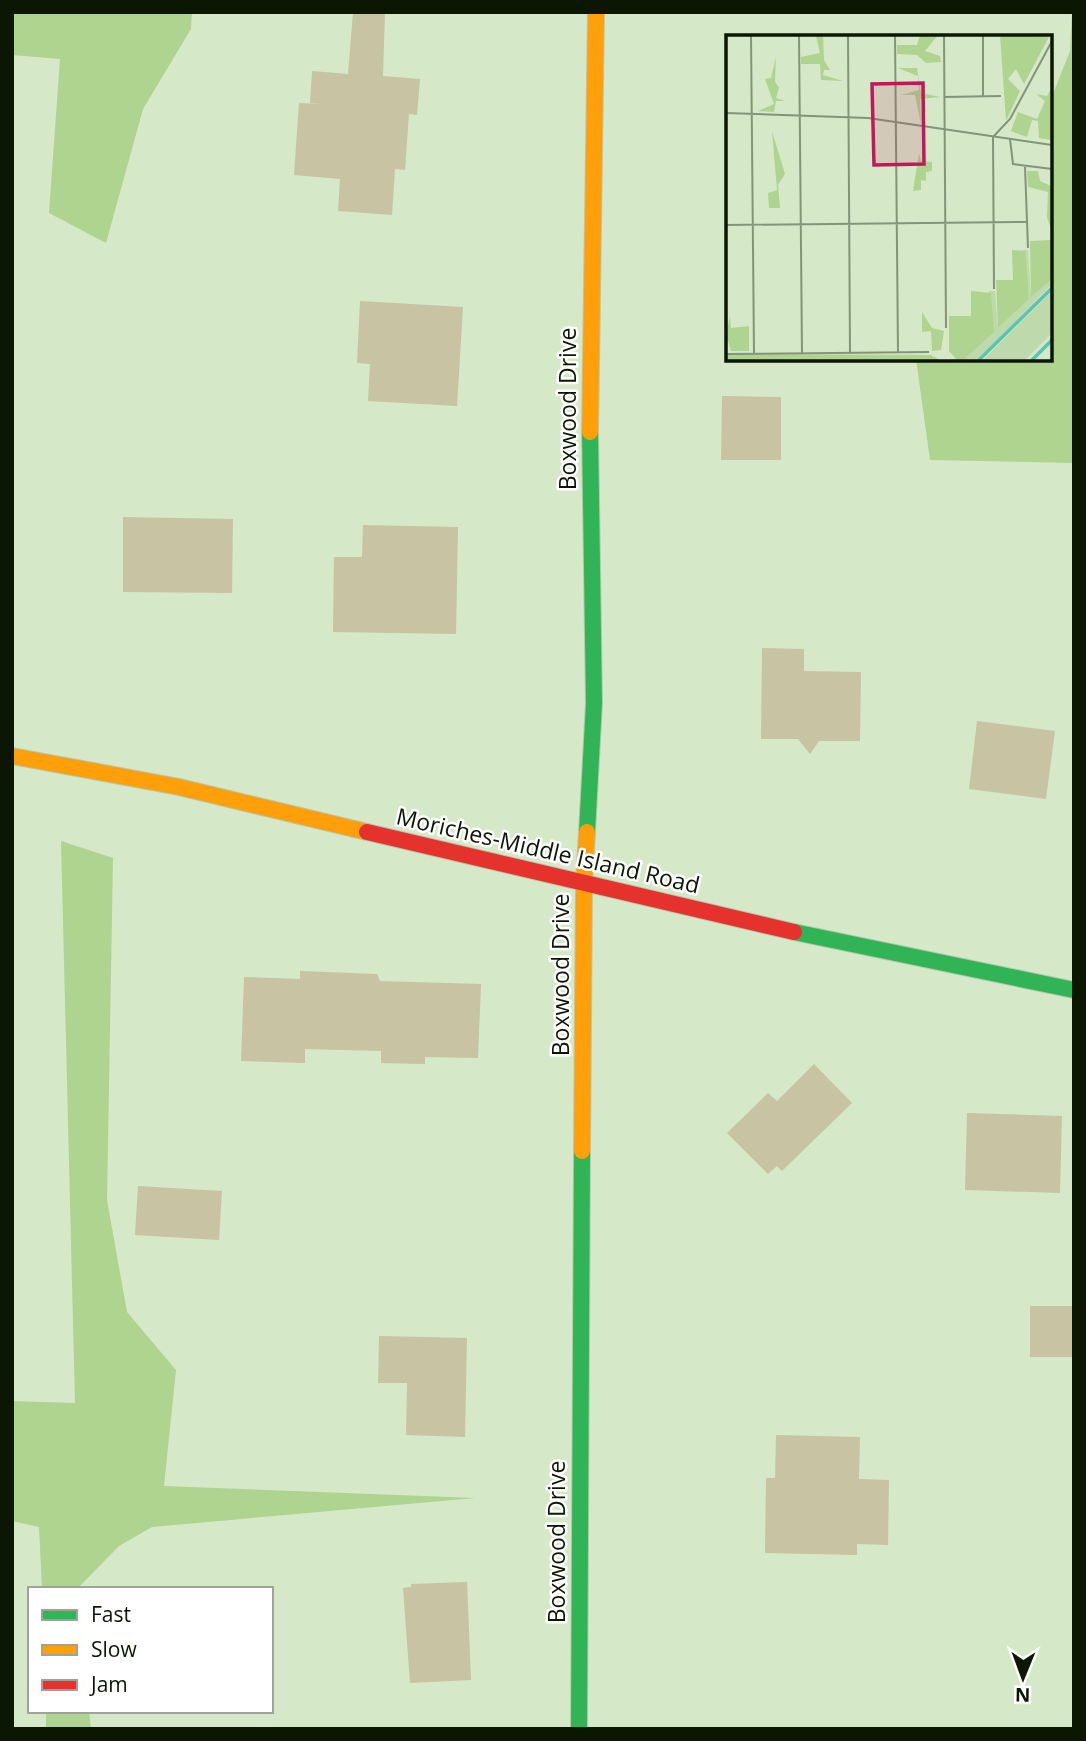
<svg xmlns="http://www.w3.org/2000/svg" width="1086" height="1741" font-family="'Open Sans',sans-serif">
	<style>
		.forest { fill: #aed490 }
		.building { fill: #c8c3a2 }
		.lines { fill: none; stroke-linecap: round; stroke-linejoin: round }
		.fast-casing { stroke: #b7c6ad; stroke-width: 18 }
		.slow-casing { stroke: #b7c6ad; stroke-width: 18 }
		.jam-casing { stroke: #b7c6ad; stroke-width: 18 }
		.fast { stroke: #30b455; stroke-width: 16 }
		.slow { stroke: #ff9f0a; stroke-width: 16 }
		.jam { stroke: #e5322d; stroke-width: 16 }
		.labels { text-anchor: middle; stroke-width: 5; stroke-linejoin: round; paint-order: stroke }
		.street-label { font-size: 23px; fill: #0b1603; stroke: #fff }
		.inset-river { fill: none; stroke: #5bc4b7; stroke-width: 3.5 }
		.inset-road { fill: none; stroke: #849479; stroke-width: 2 }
		.view { fill: #c2185b; fill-opacity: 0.15; stroke: #c2185b; stroke-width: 3.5 }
		.inset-edge { fill: none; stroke: #0b1603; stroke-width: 3.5 }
	</style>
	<rect width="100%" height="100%" fill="#d5e8c8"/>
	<!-- forest -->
	<g class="forest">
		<path d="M12,12H192L191,29L143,109L106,243L49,213L60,59L12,55Z"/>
		<path d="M1072,12H1074V463L930,460L916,359H1049V104L1070,51Z"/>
		<path d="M61,841L113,858L107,1200L127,1312L176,1370L164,1486L475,1498L152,1527L119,1546L77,1589H42L39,1527L12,1521V1401L75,1403Z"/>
		<path d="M46,1711H89L91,1729H46Z"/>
	</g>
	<!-- building -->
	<g class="building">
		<path d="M353,12H385L383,76L420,79L417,115L409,114L405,170L395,169L392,215L338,211L340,179L294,175L299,103L322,104L310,103L312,71L348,74Z"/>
		<path d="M360,301L463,307L457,406L368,401L370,364L357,363Z"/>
		<path d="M722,396L781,397V460H721Z"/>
		<path d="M123,517L233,519L232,593L123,592Z"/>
		<path d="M363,525L458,527L456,634L333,632L334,557H362Z"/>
		<path d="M762,648L804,649V671L861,672L860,741H819L810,754L798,739H761Z"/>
		<path d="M977,721L1055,731L1046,799L969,789Z"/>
		<path d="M300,971L377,974L380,981L481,984L478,1058L425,1057V1064L381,1063V1051L305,1049V1063L241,1061L244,977L300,979Z"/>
		<path d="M814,1064L852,1103L782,1171L777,1166L768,1174L727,1133L768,1093L777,1101Z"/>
		<path d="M967,1113L1062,1116L1060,1193L965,1190Z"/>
		<path d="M138,1186L222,1191L219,1240L135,1235Z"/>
		<rect x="1030" y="1306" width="44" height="51"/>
		<path d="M379,1336L467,1338L465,1437L406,1435L407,1383H378Z"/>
		<path d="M776,1435L860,1437L859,1479L889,1480L888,1545L857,1544V1555L765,1553L766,1478H775Z"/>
		<path d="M467,1582L471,1680L410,1683L403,1588L411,1587V1584Z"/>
	</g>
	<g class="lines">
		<defs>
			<g id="fast">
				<path d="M587,832L594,703L590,432"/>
				<path d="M794,932L1074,990"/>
				<path d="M579,1729L582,1151"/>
			</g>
			<g id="slow">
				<path d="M590,432L596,12"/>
				<path d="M12,756L179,787L367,832"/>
				<path d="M582,1151L584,884L587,832"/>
			</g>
			<path id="jam" d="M367,832L794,932"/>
		</defs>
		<!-- fast casing -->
		<use href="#fast" class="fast-casing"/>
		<!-- slow casing -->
		<use href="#slow" class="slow-casing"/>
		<!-- jam casing -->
		<use href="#jam" class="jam-casing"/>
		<!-- fast -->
		<use href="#fast" class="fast"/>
		<!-- slow -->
		<use href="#slow" class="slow"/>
		<!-- jam -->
		<use href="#jam" class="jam"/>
	</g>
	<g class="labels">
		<!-- street labels -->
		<g class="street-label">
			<text transform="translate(568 409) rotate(-90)" y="8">Boxwood Drive</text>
			<text transform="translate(548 851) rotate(13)" y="8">Moriches-Middle Island Road</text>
			<text transform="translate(561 975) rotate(-90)" y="8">Boxwood Drive</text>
			<text transform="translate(557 1542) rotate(-90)" y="8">Boxwood Drive</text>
		</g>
	</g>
	<!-- overview -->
	<g transform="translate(726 35)">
		<rect width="326" height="326" fill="#d5e8c8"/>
		<path d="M297,215H302L305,261L325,245V250L251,325H237L263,256H269L272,293L303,264ZM325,257V299L299,325H257Z" fill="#bed9ab"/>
		<path d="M97,0L98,25L104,35H98L97,40L117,46L95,45L94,29H75V22L94,18L90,1ZM194,0H212L199,16L214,21L215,27L200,28L191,20L171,19V10H191ZM274,0L323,2L298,49L290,34L282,44L294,56L280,86ZM50,22L49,47L53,53L50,63L59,66H50L48,77L32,76L48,69L39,44L45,43ZM172,33H191L195,58L214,62L194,64L195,90L189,60H175L193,55L192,41ZM325,54V105L313,103L312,86L306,85L301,102L285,96L292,77L311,84L319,66L310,59L321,61ZM46,96L59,139L52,150L54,173H43L42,158L51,155ZM193,118L195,126L206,127V136L200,137V146L195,145V155L187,156ZM301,136H312L314,146L325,151V193L321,183L322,157L302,152ZM325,205V245L305,262L304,206ZM286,215L299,216L303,264L272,293L270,245H287ZM245,256L265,258L268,297L237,325H231L223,316V281H245ZM196,277L206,293L218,296L215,315L206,316L205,296L196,297ZM4,281L5,293L23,291V316H5L0,299ZM0,319L205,320L214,325H0Z" fill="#aed490"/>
		<path class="inset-river" d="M253,325L326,253M306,325L326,305"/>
		<path class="inset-road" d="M25,0L28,318M73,0L76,318M122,0L124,317M169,0L172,317M218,0L220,293M257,0V61M218,62L275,61M0,78L142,83L326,110M284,104L287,129L326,134M299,132L302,213M0,190L301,187M268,254L267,102L284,84L326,6M0,319L203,317"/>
		<path class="view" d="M197,48L198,129L148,130L146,49Z"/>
		<rect width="326" height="326" class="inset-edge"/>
	</g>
	<!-- border -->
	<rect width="1086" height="1741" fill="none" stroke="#0b1603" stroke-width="28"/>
	<!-- legend -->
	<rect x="28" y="1587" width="245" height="126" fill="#ffffff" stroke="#9da29a" stroke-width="2"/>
	<rect x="42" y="1610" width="35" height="10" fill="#30b455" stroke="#9da29a" stroke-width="2"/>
	<text x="91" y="1622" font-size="21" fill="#0b1603">Fast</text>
	<rect x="42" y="1645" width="35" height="10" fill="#ff9f0a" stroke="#9da29a" stroke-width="2"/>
	<text x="91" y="1657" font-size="21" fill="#0b1603">Slow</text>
	<rect x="42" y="1680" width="35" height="10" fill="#e5322d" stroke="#9da29a" stroke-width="2"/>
	<text x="91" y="1692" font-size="21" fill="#0b1603">Jam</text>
	<!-- north arrow -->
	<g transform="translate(1023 1678) rotate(181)" stroke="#ffffff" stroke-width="5" paint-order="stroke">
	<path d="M0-5L12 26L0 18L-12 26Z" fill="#0b1603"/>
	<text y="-10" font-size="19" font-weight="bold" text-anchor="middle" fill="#0b1603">N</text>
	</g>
</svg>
